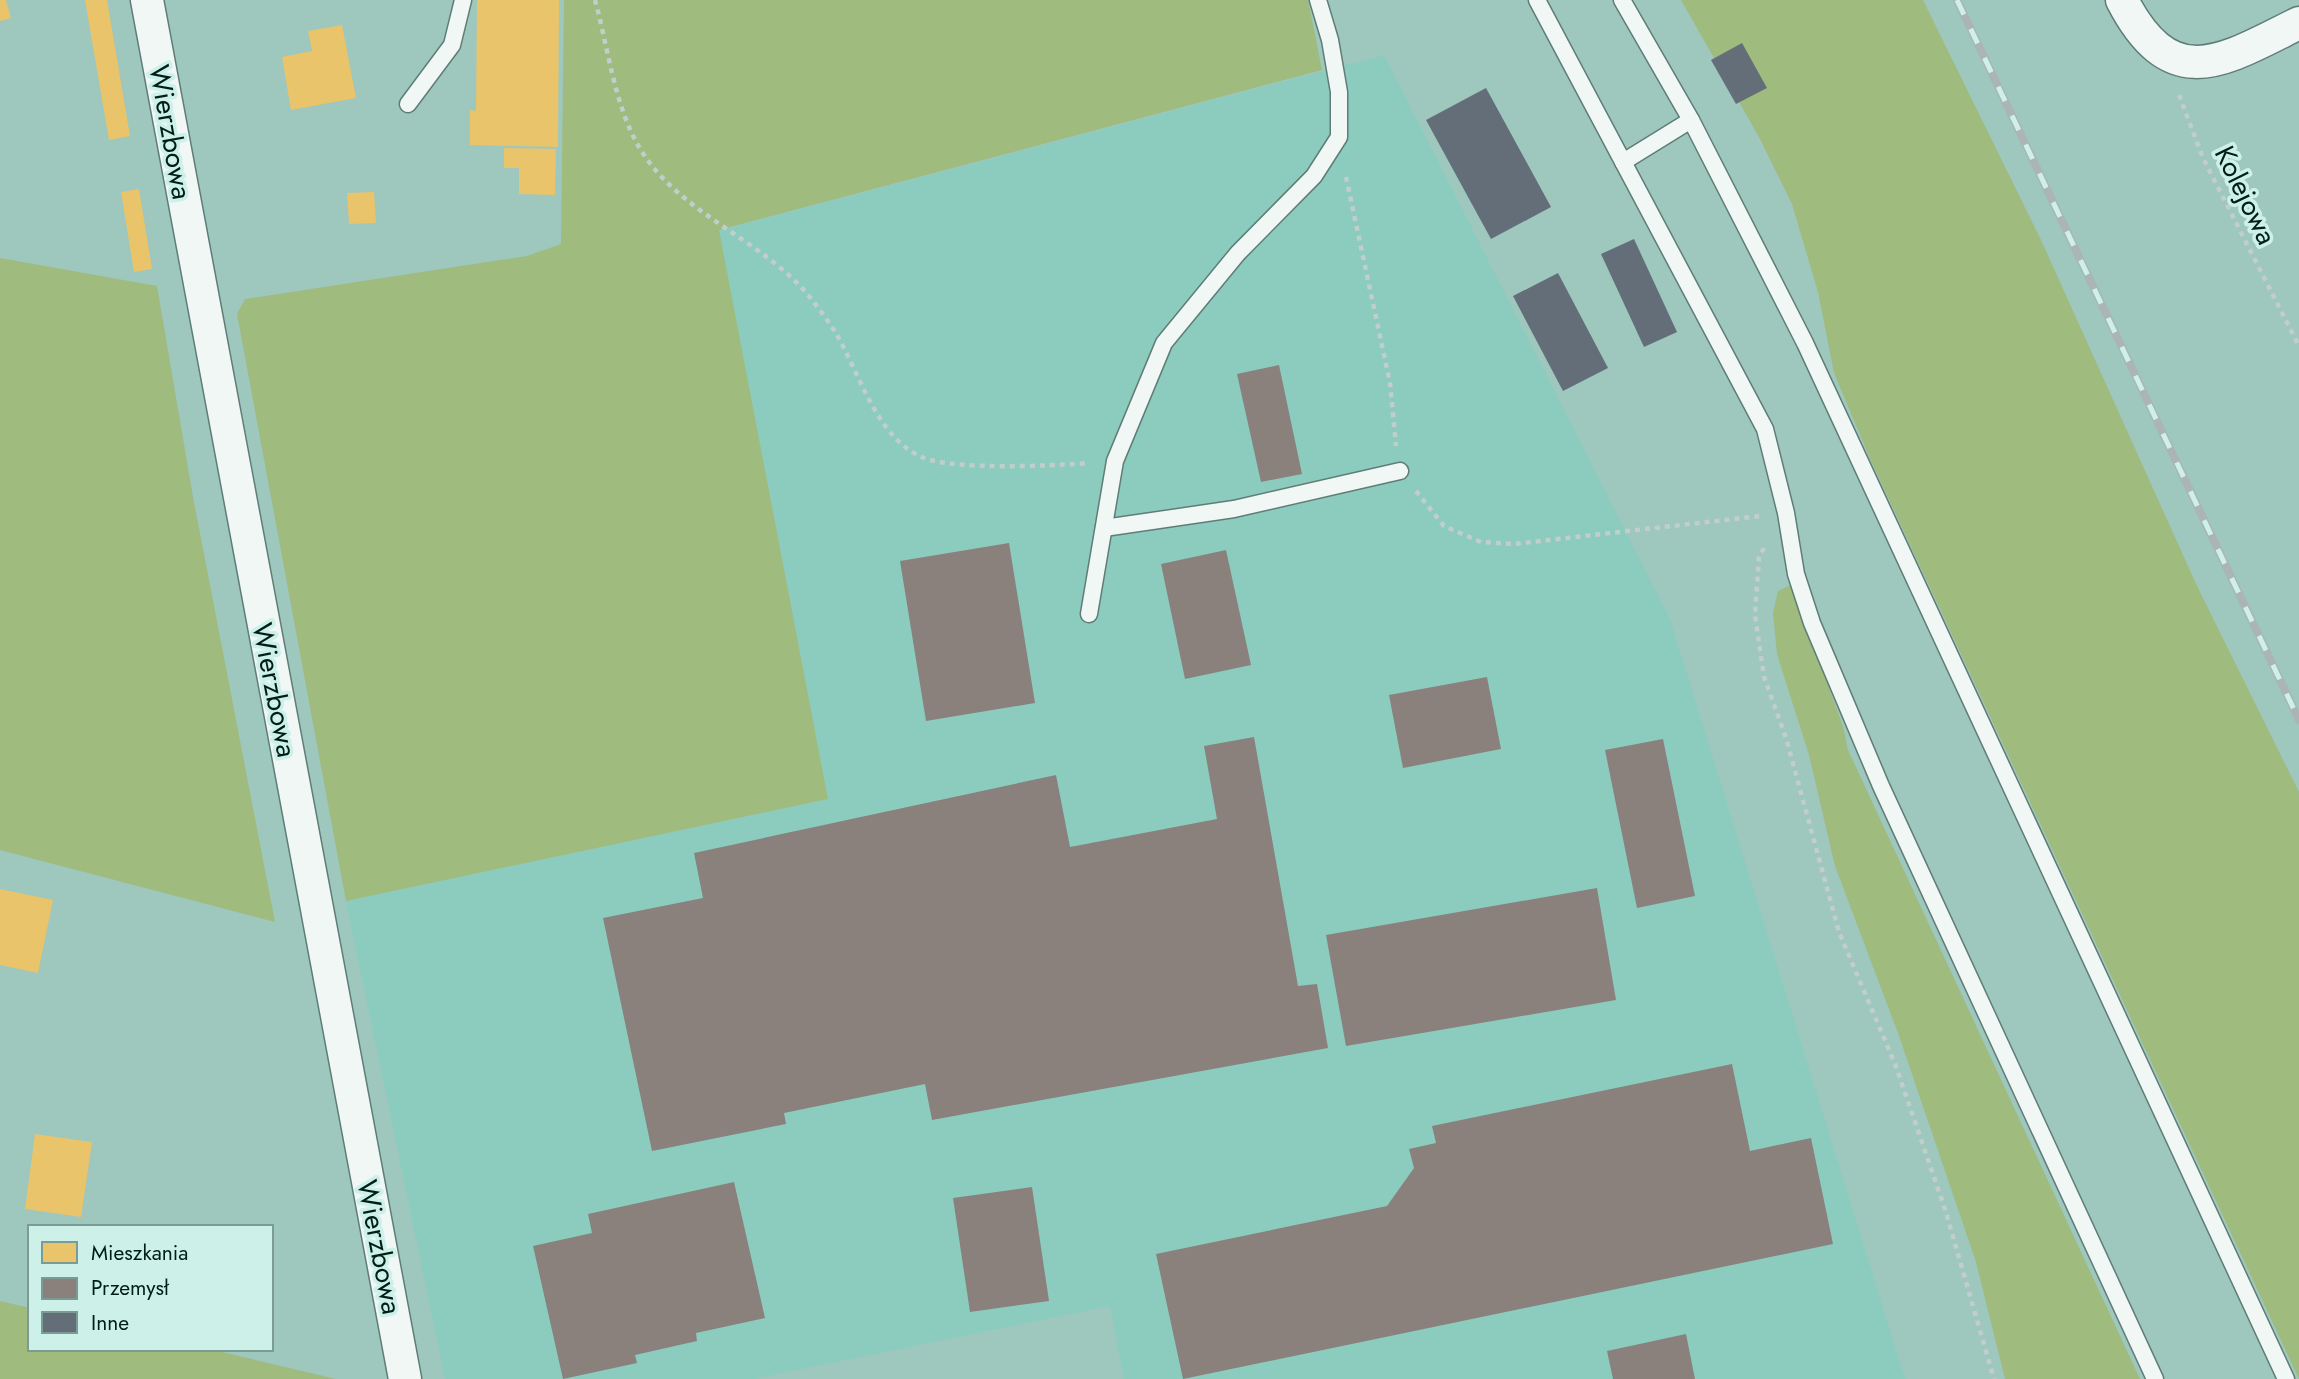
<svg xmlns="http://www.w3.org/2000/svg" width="2299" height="1379" font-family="Jost,sans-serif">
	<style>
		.built { fill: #8bccbf }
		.green { fill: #9fbb7e }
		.homes { fill: #e9c46a }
		.industry { fill: #8a817c }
		.building { fill: #636e79 }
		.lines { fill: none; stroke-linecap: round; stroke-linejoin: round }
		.lane-casing { stroke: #5f7d76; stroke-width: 19 }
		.street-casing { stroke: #5f7d76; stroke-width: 35 }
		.path { stroke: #c1cecb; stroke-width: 4.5; stroke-dasharray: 5 5; stroke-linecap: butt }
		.lane { stroke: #f0f7f5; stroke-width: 16 }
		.street { stroke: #f0f7f5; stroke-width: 32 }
		.rail-casing { stroke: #abb5b3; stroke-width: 8 }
		.rail { stroke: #cdf1e8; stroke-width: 5; stroke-dasharray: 16; stroke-linecap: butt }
		.labels { text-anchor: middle; stroke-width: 7; stroke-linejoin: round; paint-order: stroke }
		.street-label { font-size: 28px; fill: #001d18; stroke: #cdf1e8 }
	</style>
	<rect width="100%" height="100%" fill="#9ec7be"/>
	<!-- built -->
	<path class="built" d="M1384,55L1670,619L1905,1379H1124L1110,1306L754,1379H445L346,901L828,799L718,231Z"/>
	<!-- green -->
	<g class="green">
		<path d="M564,0H1308L1322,70L719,230L828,799L346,901L237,314L245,299L527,256L561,244Z"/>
		<path d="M1681,0H1923L2041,240L2197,586L2299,792V1379L1871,461L1834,373L1818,292L1792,204L1759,137Z"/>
		<path d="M0,258L157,286L193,497L275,922L0,850Z"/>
		<path d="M1791,585L1843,726L1848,750L2140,1379H2005L1976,1262L1898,1033L1835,866L1809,755L1777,654L1773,613L1778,591Z"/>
		<path d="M0,1301L30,1308V1349H209L336,1379H0Z"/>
	</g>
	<!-- homes -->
	<g class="homes">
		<path d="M0,0H6L11,18L0,21Z"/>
		<path d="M85,0H107L130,136L109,140Z"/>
		<path d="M477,0H559L558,147L470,145V110L476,111Z"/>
		<path d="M342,25L356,98L291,110L282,57L312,51L308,31Z"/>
		<path d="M504,148L556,149L555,195L519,194V168H504Z"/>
		<path d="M139,189L152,269L134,272L121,192Z"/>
		<path d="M374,192L376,223L349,224L347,193Z"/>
		<path d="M0,889L53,900L38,973L0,965Z"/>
		<path d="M35,1134L92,1142L81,1217L25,1209Z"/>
	</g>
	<!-- industry -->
	<g class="industry">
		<path d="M1279,365L1302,474L1261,482L1237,374Z"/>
		<path d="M1009,543L1035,703L926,721L900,561Z"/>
		<path d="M1226,550L1251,665L1185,679L1161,564Z"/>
		<path d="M1487,677L1501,749L1403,768L1389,695Z"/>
		<path d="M1254,737L1298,986L1317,984L1328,1048L932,1120L925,1084L784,1113L786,1124L652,1151L603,918L703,898L694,853L1056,775L1070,847L1217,819L1204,746Z"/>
		<path d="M1663,739L1695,896L1637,908L1605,750Z"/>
		<path d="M1597,888L1616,1000L1346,1046L1326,935Z"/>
		<path d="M1732,1064L1750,1151L1811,1138L1833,1244L1183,1379L1156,1254L1387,1206L1414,1168L1409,1149L1436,1143L1432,1126Z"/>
		<path d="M734,1182L765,1318L696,1333L697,1341L635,1355L637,1363L563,1379L533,1246L592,1233L588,1214Z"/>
		<path d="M1032,1187L1049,1301L970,1312L953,1198Z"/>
		<path d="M1686,1334L1695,1379H1613L1607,1351Z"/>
	</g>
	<!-- building -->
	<g class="building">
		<path d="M1742,43L1767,88L1736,104L1711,60Z"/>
		<path d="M1486,88L1551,207L1491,239L1426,120Z"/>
		<path d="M1634,239L1677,332L1644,347L1601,254Z"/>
		<path d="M1558,273L1608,368L1563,391L1513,296Z"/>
	</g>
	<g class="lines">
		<defs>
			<g id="lane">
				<path d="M1537,0L1765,429L1786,513L1796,574L1812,623L1881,786L2155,1379"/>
				<path d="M1622,0L1691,120L1805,343L2286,1379"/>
				<path d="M408,104L452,45L463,0"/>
				<path d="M1623,162L1691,120"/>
				<path d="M1104,528L1234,509L1400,471"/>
				<path d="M1089,614L1115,461L1164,343L1238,253L1314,176L1339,137V92L1330,40L1318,0"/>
			</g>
			<g id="street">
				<path d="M147,0L405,1379"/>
				<path d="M2122,0C2172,97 2224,60 2299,23"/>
			</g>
		</defs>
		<!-- lane casing -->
		<use href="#lane" class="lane-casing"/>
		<!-- street casing -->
		<use href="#street" class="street-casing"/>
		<!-- path -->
		<g class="path">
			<path d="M595,0C608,47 614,104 639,147C680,216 765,239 813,301C821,312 830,323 837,335C860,375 878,440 924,458C955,470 1053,466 1088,463"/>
			<path d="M2179,95L2203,158L2299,346"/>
			<path d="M1346,177L1390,383L1396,446"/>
			<path d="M1416,491L1444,526L1481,542L1514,544L1760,516"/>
			<path d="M1764,548L1759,557L1755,615L1764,677L1786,738L1839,932L1895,1064L1945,1209L1994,1379"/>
		</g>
		<!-- lane -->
		<use href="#lane" class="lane"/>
		<!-- street -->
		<use href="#street" class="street"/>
		<defs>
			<path id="rail" d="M1957,0L2299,720"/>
		</defs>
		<!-- rail casing -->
		<use href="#rail" class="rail-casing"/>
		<!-- rail -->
		<use href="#rail" class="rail"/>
	</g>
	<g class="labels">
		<!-- street labels -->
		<g class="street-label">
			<text transform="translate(171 132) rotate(80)" y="10">Wierzbowa</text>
			<text transform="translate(2246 195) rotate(64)" y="10">Kolejowa</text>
			<text transform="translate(275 690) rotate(79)" y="10">Wierzbowa</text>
			<text transform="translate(380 1247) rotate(79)" y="10">Wierzbowa</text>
		</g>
	</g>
	<!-- legend -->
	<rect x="28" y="1225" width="245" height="126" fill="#cdf1e8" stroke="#7b9c95" stroke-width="2"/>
	<rect x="42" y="1242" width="35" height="21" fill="#e9c46a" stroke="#7b9c95" stroke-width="2"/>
	<text x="91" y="1260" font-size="21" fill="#001d18">Mieszkania</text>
	<rect x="42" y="1278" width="35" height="21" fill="#8a817c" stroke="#7b9c95" stroke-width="2"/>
	<text x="91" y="1295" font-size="21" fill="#001d18">Przemysł</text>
	<rect x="42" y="1312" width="35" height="21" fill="#636e79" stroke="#7b9c95" stroke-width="2"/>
	<text x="91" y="1330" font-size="21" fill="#001d18">Inne</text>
</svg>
